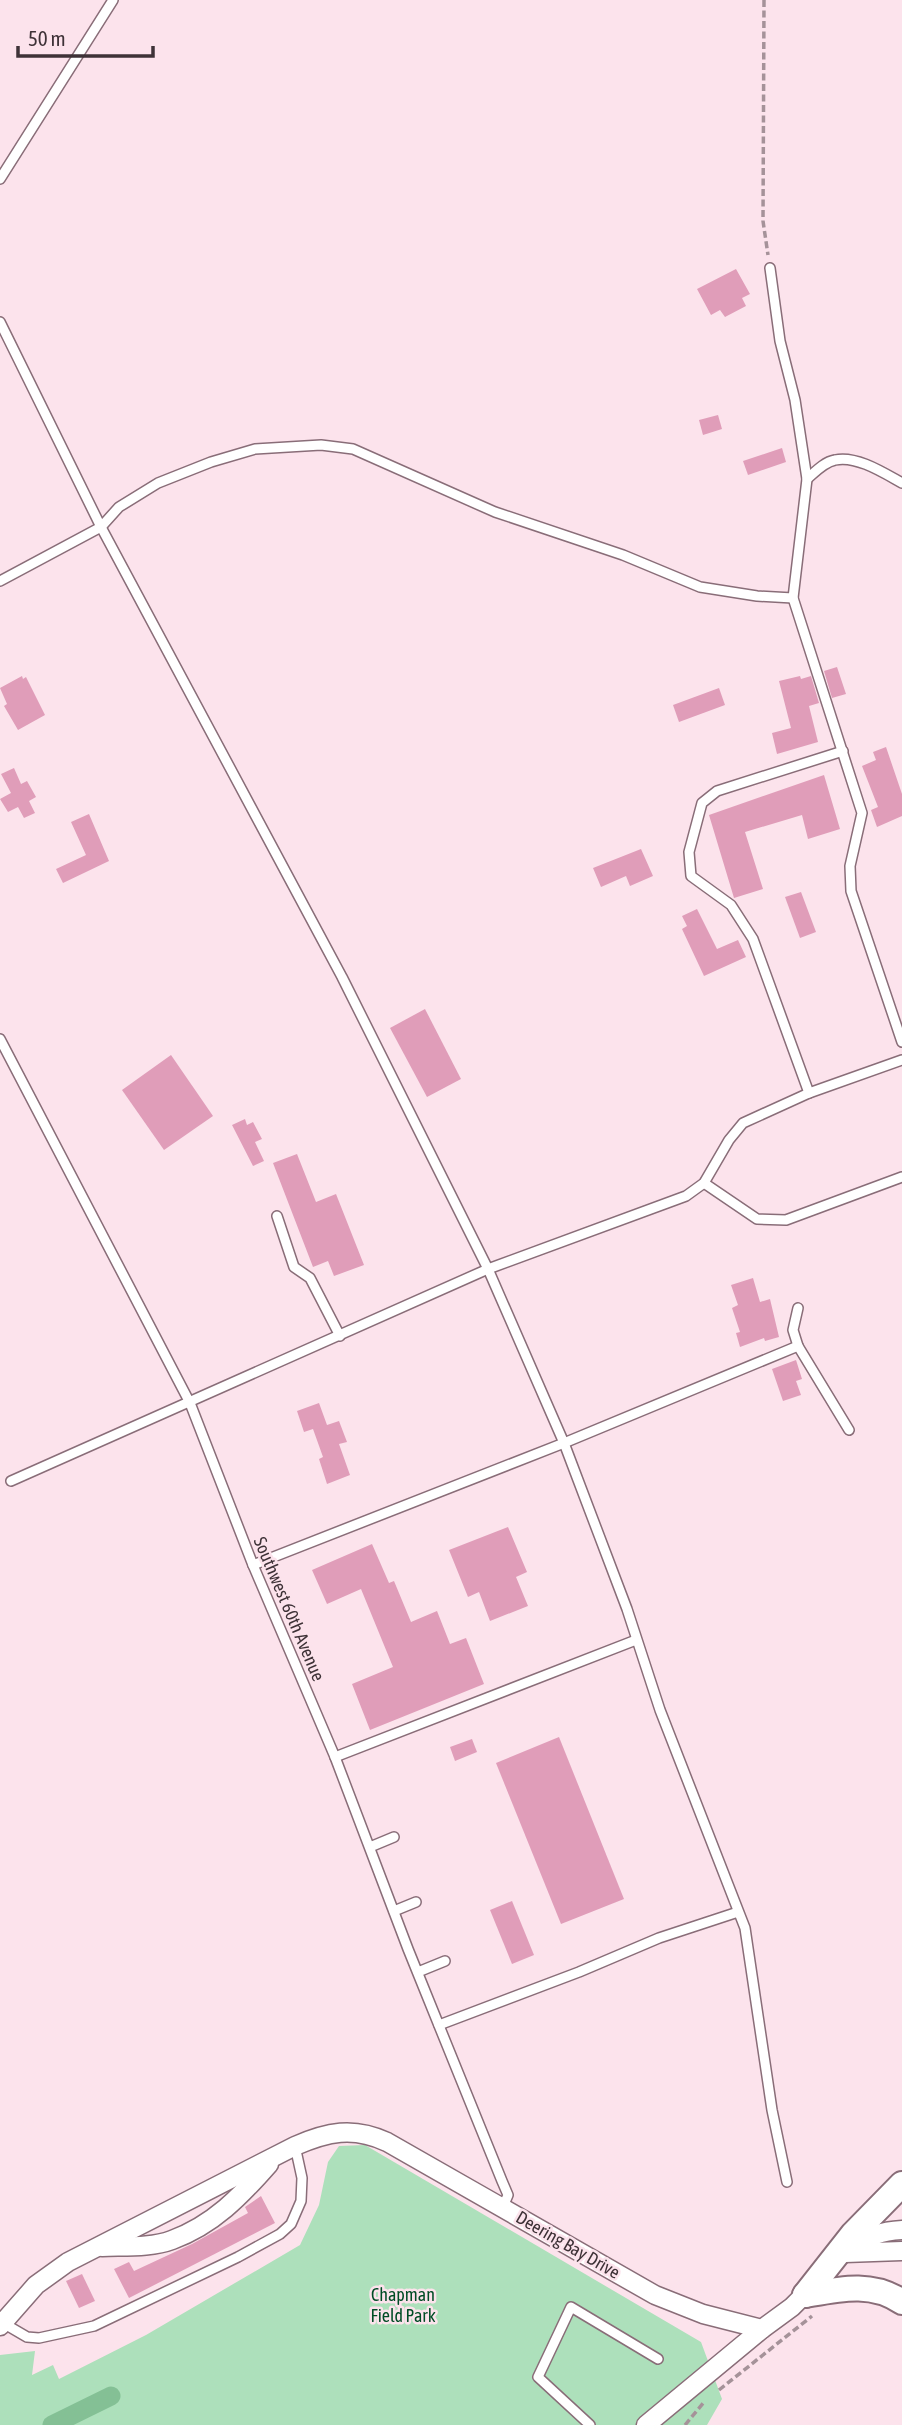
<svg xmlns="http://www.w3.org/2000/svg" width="902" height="2425" font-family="'Asap Condensed',sans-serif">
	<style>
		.green { fill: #ade0bb }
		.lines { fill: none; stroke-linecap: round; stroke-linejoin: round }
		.canal { stroke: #84c095; stroke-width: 19 }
		.building { fill: #e09db9 }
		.service-casing { stroke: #896d78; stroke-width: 12 }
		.minor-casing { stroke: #896d78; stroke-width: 21 }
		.secondary-casing { stroke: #896d78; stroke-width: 28 }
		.path { stroke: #a59299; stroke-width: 3.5; stroke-dasharray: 7 3.5; stroke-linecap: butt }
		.service { stroke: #fff; stroke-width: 9 }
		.minor { stroke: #fff; stroke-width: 18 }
		.secondary { stroke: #fff; stroke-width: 24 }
		.labels { text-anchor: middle; stroke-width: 5; stroke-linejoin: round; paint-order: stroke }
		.street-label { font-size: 18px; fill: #3e3237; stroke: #fce3ec }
		.park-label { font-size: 18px; fill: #004c25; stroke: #fce3ec }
	</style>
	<rect width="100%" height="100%" fill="#fce3ec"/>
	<!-- green -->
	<path class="green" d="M365,2145L701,2342L722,2399L707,2425H0V2355L35,2351L32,2375L53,2365L59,2379L146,2335L300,2245L319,2205L328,2162L339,2146Z"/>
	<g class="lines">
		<!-- canal -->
		<path class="canal" d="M52,2425L111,2396"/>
	</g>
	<!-- building -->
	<g class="building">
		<path d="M736,269L750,294L742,298L746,306L725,317L720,310L711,315L697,289Z"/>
		<path d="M718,415L722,429L703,435L699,420Z"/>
		<path d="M782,448L786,462L748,475L743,461Z"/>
		<path d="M837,667L846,694L832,698L824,671Z"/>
		<path d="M22,676L23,679L26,677L45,715L18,730L4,706L7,704L0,688Z"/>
		<path d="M800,676L801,679L811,676L819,703L809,706L818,742L777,754L772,733L791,728L779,681Z"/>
		<path d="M719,688L725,705L679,722L673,705Z"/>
		<path d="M886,747L902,794V816L877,827L871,810L878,807L862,766L876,760L873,752Z"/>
		<path d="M14,768L21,784L27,781L36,797L29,801L35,813L24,818L18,807L8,812L0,799L11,793L1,774Z"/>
		<path d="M824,775L840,829L808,839L802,815L745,832L763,889L734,898L709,815Z"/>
		<path d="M89,814L109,861L63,883L56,869L86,855L71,822Z"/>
		<path d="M641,849L653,876L630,886L626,876L601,887L593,868Z"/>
		<path d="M801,892L816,932L800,938L785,897Z"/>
		<path d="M697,909L717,949L738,940L746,957L704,976L682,929L687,926L682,916Z"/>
		<path d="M425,1009L461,1079L427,1097L390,1028Z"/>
		<path d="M171,1055L213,1116L164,1150L122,1090Z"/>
		<path d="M245,1119L247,1125L253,1122L262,1139L255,1142L264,1161L253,1166L232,1125Z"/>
		<path d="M297,1154L316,1202L336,1194L364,1265L334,1276L328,1261L313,1267L273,1163Z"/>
		<path d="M753,1278L760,1302L770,1299L779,1337L765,1341L764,1338L740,1347L736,1333L740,1332L732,1308L738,1305L731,1285Z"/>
		<path d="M796,1360L802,1379L796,1381L801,1395L783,1401L772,1369Z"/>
		<path d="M319,1403L327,1425L339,1421L347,1442L339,1444L350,1475L327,1484L319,1459L323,1457L313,1429L304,1432L297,1411Z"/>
		<path d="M508,1527L527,1572L516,1577L528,1606L490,1621L479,1592L468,1597L449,1550Z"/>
		<path d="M372,1544L389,1583L394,1581L411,1622L437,1611L450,1644L466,1638L484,1684L370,1730L352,1684L393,1667L361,1589L327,1604L312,1570Z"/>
		<path d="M559,1737L624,1899L561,1924L496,1763Z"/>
		<path d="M472,1739L477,1752L455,1761L450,1747Z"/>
		<path d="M512,1901L534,1955L512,1964L490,1910Z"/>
		<path d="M261,2196L275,2223L129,2298L114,2269L129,2262L134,2271L192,2244L248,2213L245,2207Z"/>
		<path d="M82,2274L95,2301L79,2308L66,2281Z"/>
	</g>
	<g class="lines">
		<defs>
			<g id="service">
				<path d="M0,179L113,0"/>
				<path d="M770,268L780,341L795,400L807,479L793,598L862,813L850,866L851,891L902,1042"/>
				<path d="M0,322L101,527L342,977L488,1269L564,1443L627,1609L660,1710L745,1928L772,2110L787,2182"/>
				<path d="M807,479C815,472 824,462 835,460C856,455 884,473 902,483"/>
				<path d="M0,581L101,527L119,507L158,483L211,462L255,449L321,445L353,449L495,512L623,555L700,587L757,596L793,598"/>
				<path d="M0,1039L190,1403L253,1565L335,1757L408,1949L502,2181L508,2195L503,2207"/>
				<path d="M809,1093L753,939L731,905L691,876L689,852L702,803L717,791L843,751"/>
				<path d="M704,1183L757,1219L786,1220L902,1177"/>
				<path d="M277,1216L294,1267L310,1278L340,1336"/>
				<path d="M798,1308L793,1330L798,1346"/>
				<path d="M11,1481L488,1269L686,1196L704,1183L729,1140L743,1123L809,1093L902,1060"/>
				<path d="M253,1565L564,1443L798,1346L849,1430"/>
				<path d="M335,1757L636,1640"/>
				<path d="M370,1847L394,1837"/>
				<path d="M394,1911L416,1902"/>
				<path d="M418,1972L445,1961"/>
				<path d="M439,2025L579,1972L659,1938L738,1912"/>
				<path d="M3,2323L27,2337L39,2338L94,2326L238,2257L280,2234L291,2224L301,2201L302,2178L295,2146"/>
				<path d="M590,2425L538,2377L571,2307L658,2359"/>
			</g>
			<g id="minor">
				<path d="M102,2247C124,2246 151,2248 172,2240C213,2225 241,2196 269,2164"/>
				<path d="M851,2249C868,2236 881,2231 902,2230"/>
				<path d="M845,2253L902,2251"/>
				<path d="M0,2326L36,2285L68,2262L295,2146C327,2132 353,2126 387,2142L655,2295L703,2314L762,2329L792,2307L811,2288"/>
				<path d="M646,2425L762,2329"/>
			</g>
			<g id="secondary">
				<path d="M805,2295L853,2234L902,2184"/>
				<path d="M805,2295C839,2289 872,2281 902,2302"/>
			</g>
		</defs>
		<!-- service casing -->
		<use href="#service" class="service-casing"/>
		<!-- minor casing -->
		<use href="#minor" class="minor-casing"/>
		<!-- secondary casing -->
		<use href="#secondary" class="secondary-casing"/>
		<!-- path -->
		<g class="path">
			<path d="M764,0L763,221L768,255"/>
			<path d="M719,2390L812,2316"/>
			<path d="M685,2425L705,2401"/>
		</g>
		<!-- service -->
		<use href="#service" class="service"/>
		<!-- minor -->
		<use href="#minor" class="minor"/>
		<!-- secondary -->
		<use href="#secondary" class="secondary"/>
	</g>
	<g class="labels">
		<!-- street labels -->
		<g class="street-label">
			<text transform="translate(289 1609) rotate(67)" y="6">Southwest 60th Avenue</text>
			<text transform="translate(568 2245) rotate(30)" y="6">Deering Bay Drive</text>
		</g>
		<!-- park labels -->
		<g class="park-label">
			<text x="403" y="2301">Chapman<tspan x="403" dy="21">Field Park</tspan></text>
		</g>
	</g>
	<!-- scale -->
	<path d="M18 46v10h135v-10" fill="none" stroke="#3e3237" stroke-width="3.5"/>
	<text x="28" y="46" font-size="21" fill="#3e3237" stroke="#fce3ec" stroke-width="5" paint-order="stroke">50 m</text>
</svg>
